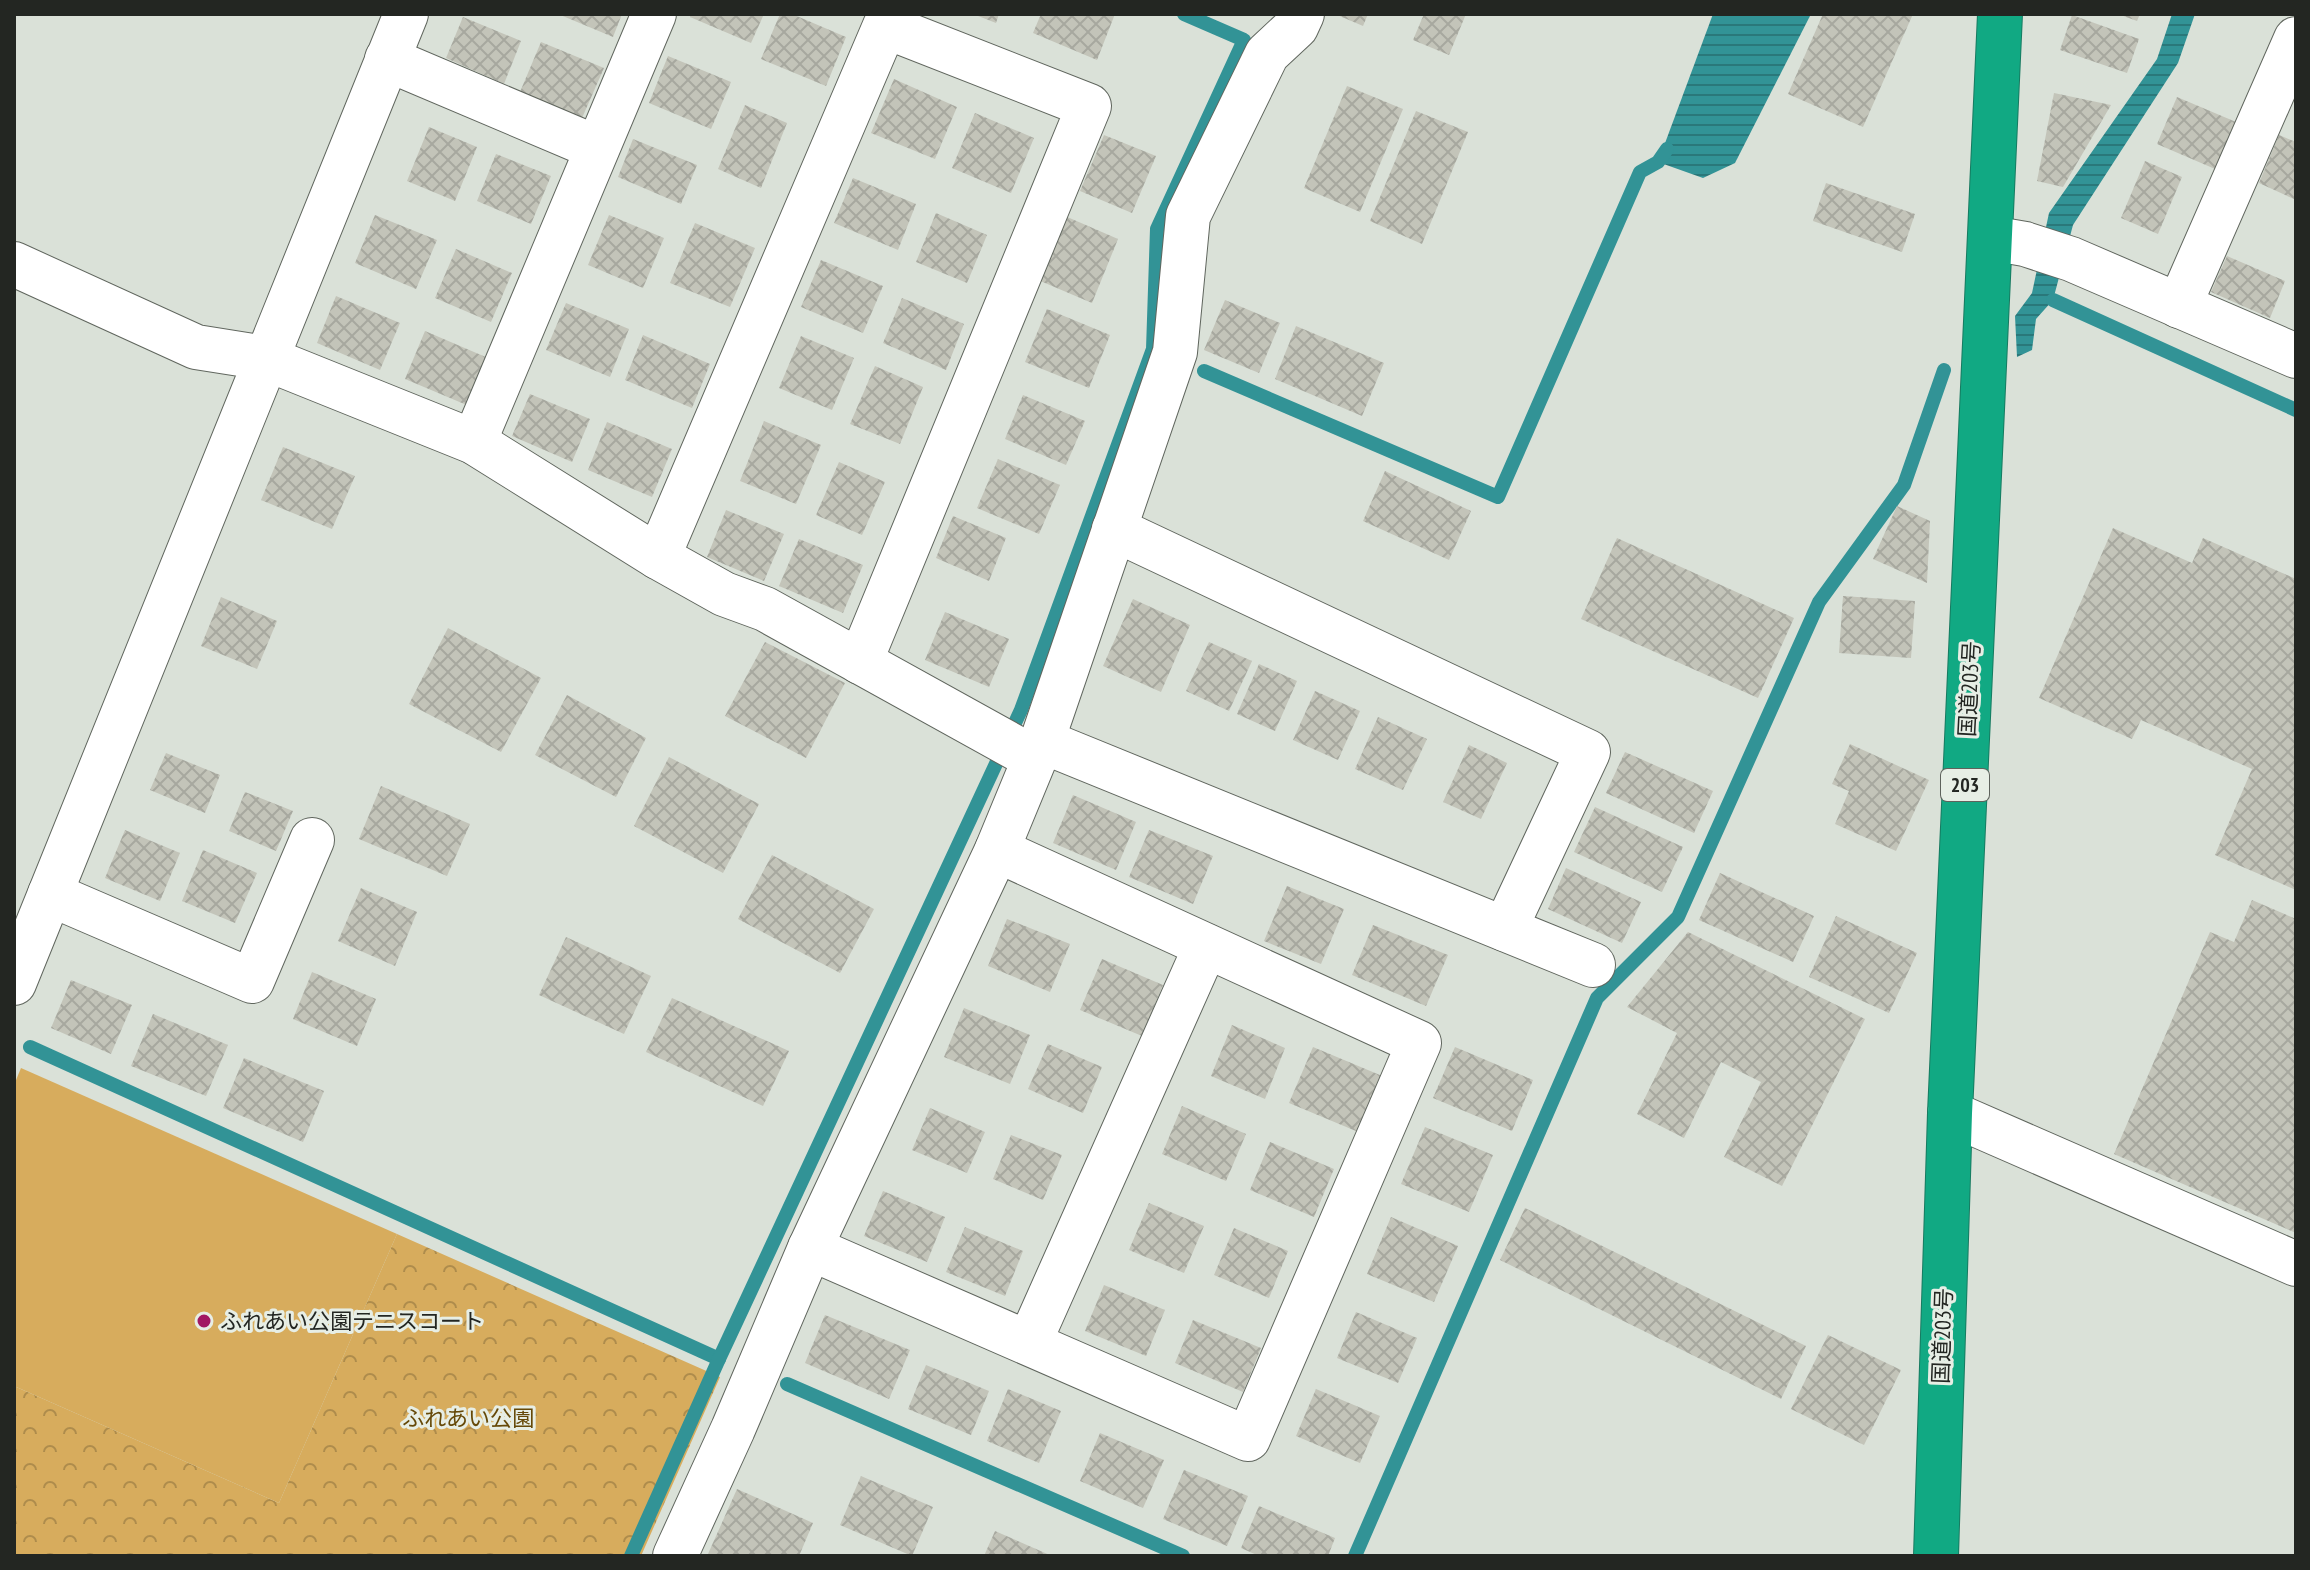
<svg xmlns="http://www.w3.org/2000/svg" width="2310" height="1570" font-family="'PT Sans Narrow','Noto Sans JP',sans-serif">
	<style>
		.park { fill: url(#park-crowns) }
		.pitch { fill: #d7ac5d }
		.water { fill: url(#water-rules) }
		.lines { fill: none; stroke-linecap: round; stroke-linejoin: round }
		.stream { stroke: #329396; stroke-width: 14 }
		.building { fill: url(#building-cross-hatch) }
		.street-casing { stroke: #60665e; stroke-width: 46 }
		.highway-casing { stroke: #177b61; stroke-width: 46 }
		.street { stroke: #fff; stroke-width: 44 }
		.highway { stroke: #11a983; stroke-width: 44 }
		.poi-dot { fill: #a11863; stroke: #e7eee5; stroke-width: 3 }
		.labels { text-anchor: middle; stroke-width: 6; stroke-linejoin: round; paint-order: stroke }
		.shield { fill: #e7eee5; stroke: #5e625c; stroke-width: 2 }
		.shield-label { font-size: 20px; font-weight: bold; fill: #232622 }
		.street-label { font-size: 22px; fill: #232622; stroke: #e7eee5 }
		.poi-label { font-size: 22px; fill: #232622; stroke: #e7eee5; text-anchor: start }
		.park-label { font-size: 22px; fill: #664908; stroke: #e7eee5 }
	</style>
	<defs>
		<pattern id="park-crowns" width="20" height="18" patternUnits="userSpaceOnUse" patternTransform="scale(2)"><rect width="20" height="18" fill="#d7ac5d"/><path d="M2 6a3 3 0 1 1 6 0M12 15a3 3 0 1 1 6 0" fill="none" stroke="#ae8c4c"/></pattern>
		<pattern id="water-rules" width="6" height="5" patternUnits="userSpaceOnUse" patternTransform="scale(2)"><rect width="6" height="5" fill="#329396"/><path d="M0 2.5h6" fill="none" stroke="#2a787a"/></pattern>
		<pattern id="building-cross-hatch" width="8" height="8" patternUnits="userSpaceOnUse" patternTransform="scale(2)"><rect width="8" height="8" fill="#c3c4b9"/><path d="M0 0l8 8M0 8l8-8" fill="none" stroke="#a7a89f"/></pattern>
	</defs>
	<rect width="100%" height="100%" fill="#dae1d8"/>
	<!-- park -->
	<path class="park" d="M397,1234L720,1377L641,1556H14V1386L279,1503Z"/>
	<!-- pitch -->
	<path class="pitch" d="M21,1068L397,1234L279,1503L14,1386V1085Z"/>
	<!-- water -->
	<g class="water">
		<path d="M1713,14H1811L1735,163L1703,178L1658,162Z"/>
		<path d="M2172,14H2195L2178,63L2073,225L2053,300L2036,319L2032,350L2017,357L2015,316L2032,293L2049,213L2157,59Z"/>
	</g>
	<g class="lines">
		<!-- stream -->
		<g class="stream">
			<path d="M2053,300L2296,410"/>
			<path d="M1204,371L1498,497L1640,172L1658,162L1667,149"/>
			<path d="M30,1047L719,1359"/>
			<path d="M787,1384L1183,1556"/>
			<path d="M631,1556L719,1359L1021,710L1153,349L1157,229L1244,40L1184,14"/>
			<path d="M1355,1556L1597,998L1678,917L1819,602L1904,485L1944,370"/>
		</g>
	</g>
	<!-- building -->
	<g class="building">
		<path d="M558,14H622L613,37Z"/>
		<path d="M691,14H764L751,43L690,17Z"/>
		<path d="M780,14H792L846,37L826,86L761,59Z"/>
		<path d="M973,14H999L996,23Z"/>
		<path d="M1041,14H1115L1097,60L1033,33Z"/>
		<path d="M1335,14H1368L1363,26Z"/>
		<path d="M1424,14H1466L1449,55L1413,40Z"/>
		<path d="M1823,14H1913L1863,127L1788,94Z"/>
		<path d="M2118,14H2140L2137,21Z"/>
		<path d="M2072,15L2139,39L2127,73L2060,50Z"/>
		<path d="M463,17L521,41L504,84L446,58Z"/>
		<path d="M541,42L604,68L582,118L520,92Z"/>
		<path d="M668,56L731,82L711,129L649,103Z"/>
		<path d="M894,79L957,107L935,159L871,133Z"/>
		<path d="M1347,86L1403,109L1360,212L1304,188Z"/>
		<path d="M2054,93L2111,105L2063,187L2037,181Z"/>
		<path d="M2177,97L2236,122L2215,169L2157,144Z"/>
		<path d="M745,105L787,123L761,188L718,169Z"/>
		<path d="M1416,111L1468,132L1422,244L1370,221Z"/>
		<path d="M975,113L1034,138L1011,193L952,168Z"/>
		<path d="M429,127L477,147L455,201L407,181Z"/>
		<path d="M1104,135L1156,156L1132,213L1080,191Z"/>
		<path d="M2279,135L2296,142V200L2259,183Z"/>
		<path d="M633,139L697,165L681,204L618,177Z"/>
		<path d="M496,154L551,176L531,224L477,201Z"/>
		<path d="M2145,161L2182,177L2158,234L2121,218Z"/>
		<path d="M853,178L916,204L898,250L834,223Z"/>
		<path d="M1826,183L1915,214L1902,252L1813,221Z"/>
		<path d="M936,213L987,235L967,283L916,262Z"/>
		<path d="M375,215L437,240L416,289L355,263Z"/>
		<path d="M609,215L664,238L643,288L588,265Z"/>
		<path d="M1065,216L1118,239L1092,303L1038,280Z"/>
		<path d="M695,223L755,248L730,307L670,283Z"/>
		<path d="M456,249L512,273L491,322L435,298Z"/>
		<path d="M2227,256L2285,281L2270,318L2211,292Z"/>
		<path d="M821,260L883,286L863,333L801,307Z"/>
		<path d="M336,296L400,323L380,370L317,343Z"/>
		<path d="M902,298L964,324L946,370L883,343Z"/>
		<path d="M1225,300L1280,323L1259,373L1204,350Z"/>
		<path d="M566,303L629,329L610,377L546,350Z"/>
		<path d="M1047,309L1110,335L1089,388L1025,362Z"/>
		<path d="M1296,326L1384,363L1362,416L1275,379Z"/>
		<path d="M425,331L488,358L469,406L405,379Z"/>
		<path d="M643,335L710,364L692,408L625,380Z"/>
		<path d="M801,336L854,358L832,410L779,388Z"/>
		<path d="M875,366L923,387L900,444L850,424Z"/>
		<path d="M530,394L590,419L572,462L512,436Z"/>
		<path d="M1023,395L1085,421L1066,465L1005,439Z"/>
		<path d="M764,421L821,445L796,504L740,481Z"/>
		<path d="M607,422L672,449L652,497L588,470Z"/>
		<path d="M283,447L355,476L332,529L261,500Z"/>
		<path d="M998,459L1060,485L1039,534L977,508Z"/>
		<path d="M839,462L885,482L862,535L816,515Z"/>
		<path d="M1385,471L1471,511L1449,560L1363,521Z"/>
		<path d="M1897,506L1930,521L1927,583L1873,559Z"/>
		<path d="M726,510L784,534L764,581L707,557Z"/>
		<path d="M953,516L1006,538L989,581L936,558Z"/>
		<path d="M2113,528L2192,563L2203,538L2296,579V890L2215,855L2252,769L2141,720L2132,739L2039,698Z"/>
		<path d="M1617,538L1794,618L1758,698L1581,619Z"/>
		<path d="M799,539L863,565L843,613L779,586Z"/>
		<path d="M1843,596L1915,601L1911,658L1839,653Z"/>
		<path d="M221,597L277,621L257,669L201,646Z"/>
		<path d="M1133,599L1190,625L1161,692L1103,666Z"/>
		<path d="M945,612L1009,639L989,687L925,660Z"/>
		<path d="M448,628L541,678L501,752L409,704Z"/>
		<path d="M765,642L845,683L806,758L725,716Z"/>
		<path d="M1209,642L1252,661L1229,711L1186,691Z"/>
		<path d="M1259,664L1297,681L1275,731L1237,714Z"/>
		<path d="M1315,691L1360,711L1338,760L1293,740Z"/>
		<path d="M567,695L646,738L616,797L535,755Z"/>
		<path d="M1378,717L1427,739L1403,790L1355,769Z"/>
		<path d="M1850,744L1929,780L1896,851L1835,824L1849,791L1832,784Z"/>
		<path d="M1469,745L1507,763L1481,819L1443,802Z"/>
		<path d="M1625,752L1713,791L1694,833L1606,793Z"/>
		<path d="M166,753L220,775L205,813L150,790Z"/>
		<path d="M669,757L759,804L723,873L634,826Z"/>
		<path d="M381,786L470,824L447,876L359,839Z"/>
		<path d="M245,792L293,811L276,851L229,831Z"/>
		<path d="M1073,795L1136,822L1116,870L1053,843Z"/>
		<path d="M1595,807L1683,847L1662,892L1574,852Z"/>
		<path d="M125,830L180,853L160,901L105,878Z"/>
		<path d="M1149,830L1213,856L1193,904L1129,877Z"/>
		<path d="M203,850L257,873L235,923L182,901Z"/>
		<path d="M772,855L874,909L840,973L738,919Z"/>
		<path d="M1566,868L1641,902L1622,943L1548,909Z"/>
		<path d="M1720,873L1814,916L1793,962L1699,920Z"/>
		<path d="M1287,886L1344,909L1321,964L1264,941Z"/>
		<path d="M361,888L417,912L395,966L338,941Z"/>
		<path d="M2252,900L2296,919V1233L2114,1154L2210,932L2234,942Z"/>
		<path d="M1836,916L1917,953L1889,1013L1809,977Z"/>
		<path d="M1007,919L1070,944L1050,992L988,966Z"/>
		<path d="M1373,925L1448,955L1426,1006L1352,975Z"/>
		<path d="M1688,932L1865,1019L1782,1186L1724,1157L1761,1082L1721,1062L1684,1138L1637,1114L1677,1033L1627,1007Z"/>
		<path d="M566,937L651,976L624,1034L539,995Z"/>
		<path d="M1102,959L1163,985L1142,1036L1080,1010Z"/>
		<path d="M312,972L376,999L357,1046L293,1019Z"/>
		<path d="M71,980L132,1005L111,1054L51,1028Z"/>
		<path d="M672,998L789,1051L763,1106L646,1052Z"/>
		<path d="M964,1008L1030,1035L1010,1084L944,1057Z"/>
		<path d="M153,1014L228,1045L206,1096L131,1066Z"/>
		<path d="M1232,1025L1285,1048L1265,1099L1211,1076Z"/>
		<path d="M1048,1044L1102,1067L1083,1113L1028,1089Z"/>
		<path d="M1313,1047L1387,1078L1363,1134L1289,1103Z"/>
		<path d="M1455,1047L1533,1080L1512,1131L1433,1098Z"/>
		<path d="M244,1058L324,1091L303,1142L223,1108Z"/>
		<path d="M1182,1106L1246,1134L1226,1181L1162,1154Z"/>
		<path d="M930,1108L985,1132L967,1173L912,1150Z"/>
		<path d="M1425,1127L1493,1155L1469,1212L1401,1184Z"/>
		<path d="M1011,1135L1062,1155L1043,1200L993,1179Z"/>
		<path d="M1270,1142L1334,1169L1314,1217L1250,1190Z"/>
		<path d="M883,1191L945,1217L927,1262L864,1236Z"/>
		<path d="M1149,1203L1204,1226L1184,1273L1129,1250Z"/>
		<path d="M1525,1208L1806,1346L1781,1399L1500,1260Z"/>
		<path d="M1391,1217L1458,1246L1434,1302L1367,1274Z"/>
		<path d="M965,1227L1023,1251L1005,1296L946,1272Z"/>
		<path d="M1234,1228L1288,1251L1269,1298L1214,1275Z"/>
		<path d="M1104,1285L1165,1310L1146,1356L1085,1331Z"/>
		<path d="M1356,1312L1417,1338L1398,1383L1337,1358Z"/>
		<path d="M825,1315L910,1350L889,1399L805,1363Z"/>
		<path d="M1193,1320L1261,1348L1243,1392L1175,1363Z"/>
		<path d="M1828,1335L1901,1370L1864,1445L1791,1409Z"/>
		<path d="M926,1365L989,1391L971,1435L908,1409Z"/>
		<path d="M1008,1389L1061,1411L1039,1463L987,1441Z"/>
		<path d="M1316,1389L1380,1416L1360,1463L1296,1436Z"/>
		<path d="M1100,1433L1164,1460L1143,1508L1080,1481Z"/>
		<path d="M1184,1470L1248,1496L1227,1546L1163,1519Z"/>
		<path d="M861,1476L933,1507L912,1556L840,1525Z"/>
		<path d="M737,1489L813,1523L799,1556L708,1554Z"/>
		<path d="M1259,1506L1335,1538L1328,1556H1259L1241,1548Z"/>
		<path d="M995,1531L1052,1556H984Z"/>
	</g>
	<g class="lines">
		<defs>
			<g id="street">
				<path d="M387,59L597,148"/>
				<path d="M1990,238L2025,244L2071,259L2296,356"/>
				<path d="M14,264L196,347L265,358L474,442L658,557L724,594L765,609L1034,758"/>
				<path d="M2179,306L2296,39"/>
				<path d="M474,442L654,14"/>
				<path d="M1114,529L1588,752L1505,929"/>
				<path d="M658,557L885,26L1089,106L860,662"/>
				<path d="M1042,741L1593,965"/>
				<path d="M50,894L252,981L312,840"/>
				<path d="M14,983L406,14"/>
				<path d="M1950,1113L2296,1264"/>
				<path d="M810,1248L1248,1439L1419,1043L997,850"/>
				<path d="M1029,1343L1206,946"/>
				<path d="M675,1556L733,1429L810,1248L997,850L1042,741L1175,352L1188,216L1267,54L1296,27L1302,14"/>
			</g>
			<path id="highway" d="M1936,1556L1950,1113L2000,14"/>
		</defs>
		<!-- street casing -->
		<use href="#street" class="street-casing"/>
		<!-- highway casing -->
		<use href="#highway" class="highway-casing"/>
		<!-- street -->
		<use href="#street" class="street"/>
		<!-- highway -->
		<use href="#highway" class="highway"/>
	</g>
	<!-- markers -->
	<circle class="poi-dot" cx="204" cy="1321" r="8"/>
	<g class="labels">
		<!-- shield labels -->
		<rect class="shield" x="1941" y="769" width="48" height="32" rx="6"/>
		<g class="shield-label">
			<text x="1965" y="792">203</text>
		</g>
		<!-- street labels -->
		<g class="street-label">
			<text transform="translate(1969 689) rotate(-87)" y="8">国道203号</text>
			<text transform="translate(1942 1336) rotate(-88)" y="8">国道203号</text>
		</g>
		<!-- poi labels -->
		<g class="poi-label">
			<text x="220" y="1329">ふれあい公園テニスコート</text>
		</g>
		<!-- park labels -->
		<g class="park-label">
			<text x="468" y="1426">ふれあい公園</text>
		</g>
	</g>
	<!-- border -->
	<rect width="2310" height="1570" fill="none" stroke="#232622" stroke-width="32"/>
</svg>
